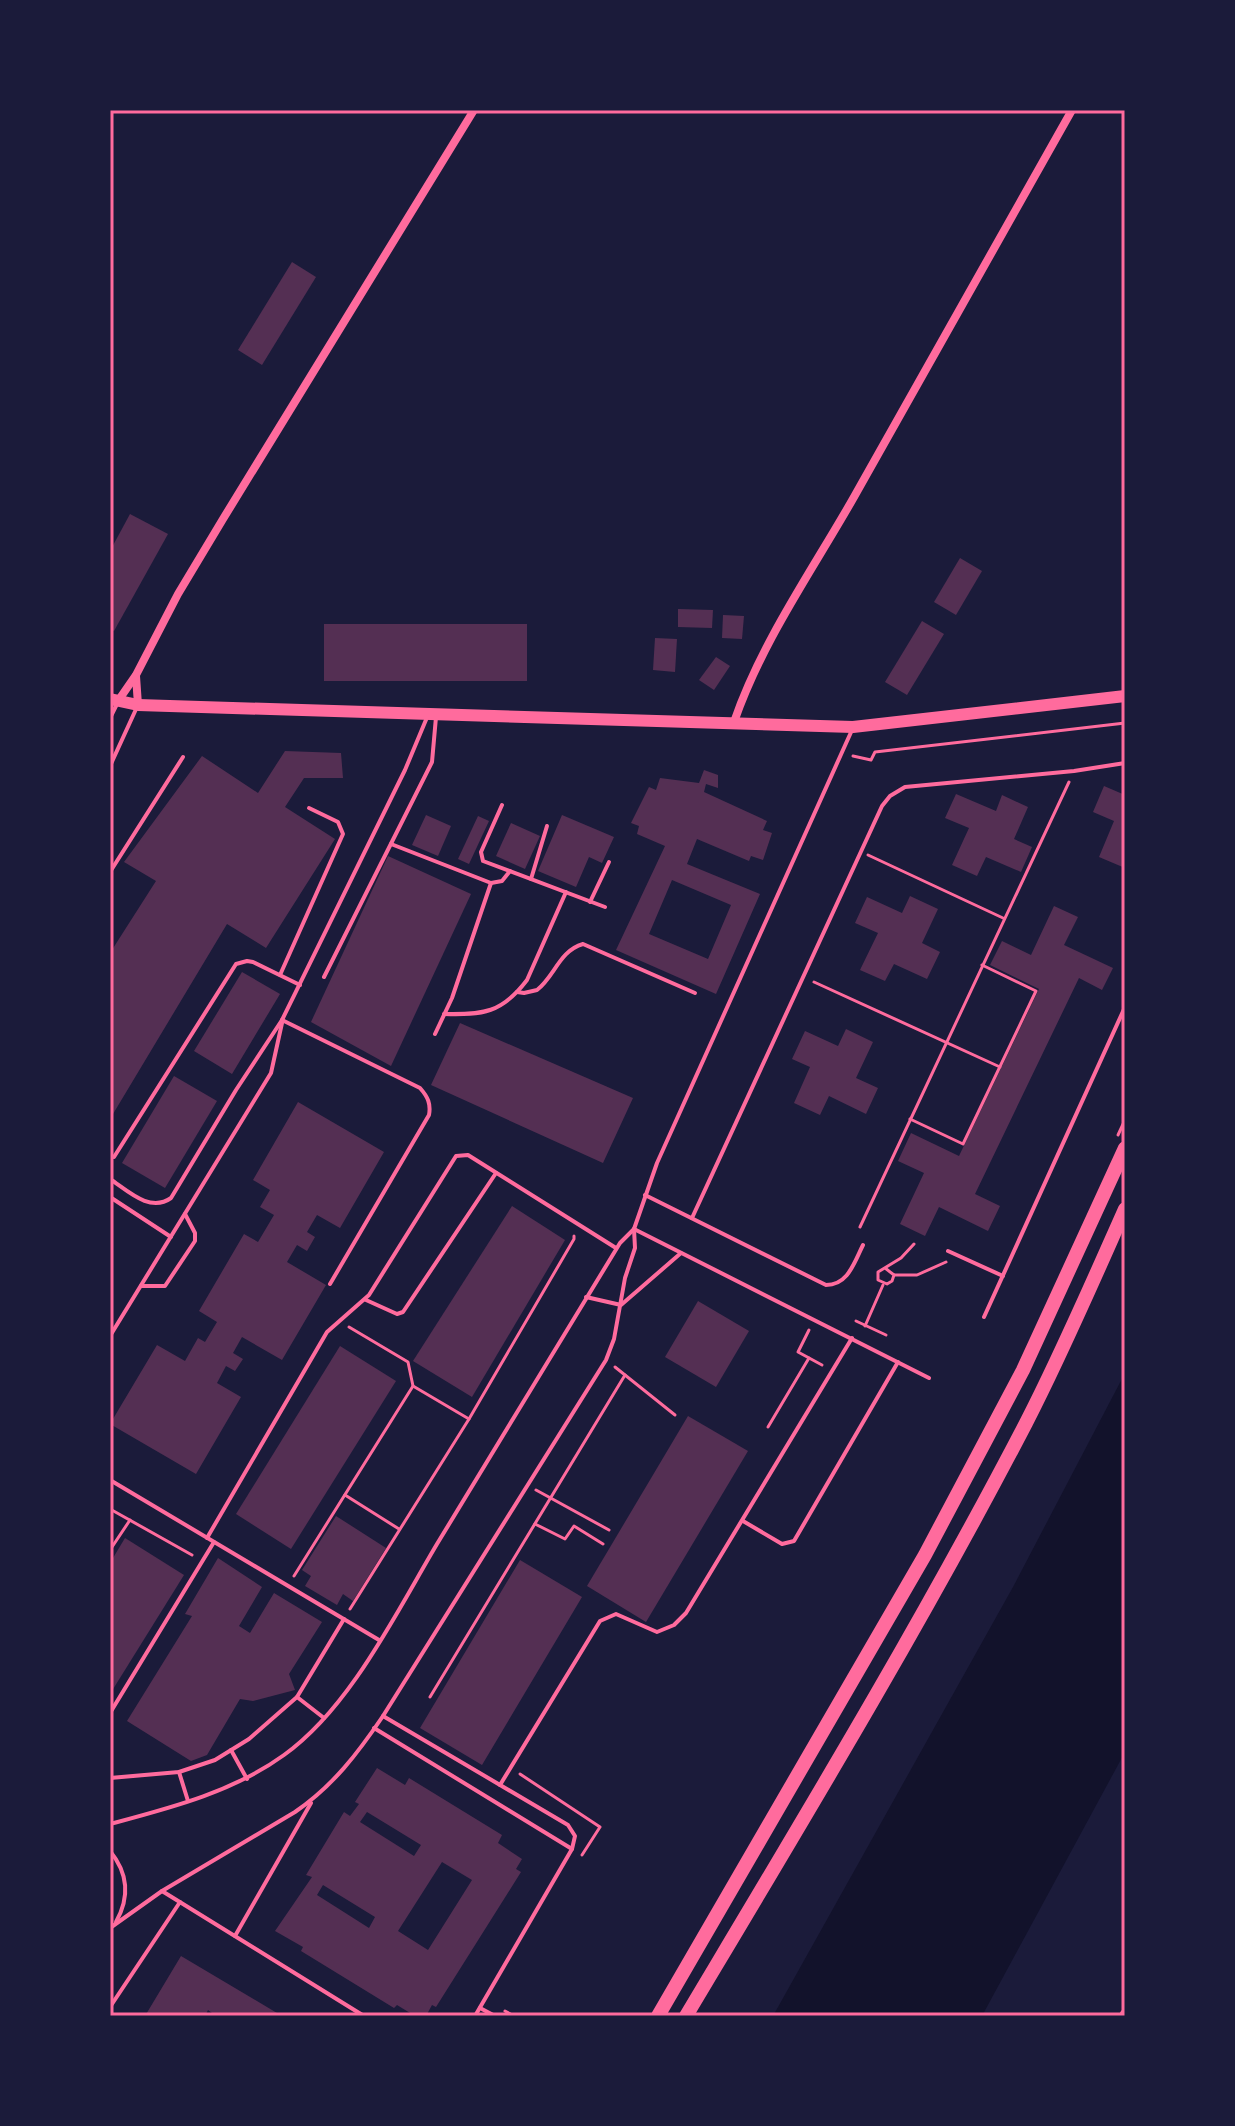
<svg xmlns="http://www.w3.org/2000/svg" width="1235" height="2126" font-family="Signika,sans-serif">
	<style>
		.water { fill: #12122b }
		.building { fill: #542f53; fill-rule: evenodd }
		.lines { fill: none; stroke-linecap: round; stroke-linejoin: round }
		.path { stroke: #ff6b9d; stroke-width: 3 }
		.service { stroke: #ff6b9d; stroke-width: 4 }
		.minor { stroke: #ff6b9d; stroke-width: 8 }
		.tertiary { stroke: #ff6b9d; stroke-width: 10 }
		.secondary { stroke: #ff6b9d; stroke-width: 12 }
		.primary { stroke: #ff6b9d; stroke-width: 14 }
		.neatline { fill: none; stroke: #ff6b9d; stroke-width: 3 }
	</style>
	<rect width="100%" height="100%" fill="#1b1b3a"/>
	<!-- water -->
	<path class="water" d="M1125,1373V1752L982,2016H773L1013,1587Z"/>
	<!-- building -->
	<g class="building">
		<path d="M292,262L316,277L262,365L238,350Z"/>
		<path d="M130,514L168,534L114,631L110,629V551Z"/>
		<path d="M960,558L982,571L956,615L934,602Z"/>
		<path d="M678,609L713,610L712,628L678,627Z"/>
		<path d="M723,615L744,616L742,639L722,638Z"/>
		<path d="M922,621L944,634L907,695L885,682Z"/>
		<rect x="324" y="624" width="203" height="57"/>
		<path d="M655,638L677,639L675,672L653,670Z"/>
		<path d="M716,657L730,666L714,690L699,680Z"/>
		<path d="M285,751L341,753L343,778H304L285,807L335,839L266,948L227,924L110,1119V953L156,881L124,862L202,756L258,793Z"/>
		<path d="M704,770L718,775V788L706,784L704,792L767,821L763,830L772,833L763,860L751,856L749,861L697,839L687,864L760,894L716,994L616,950L665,846L637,834L639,826L631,823L649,787L656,790L660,778L699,783ZM672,880L731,905L708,959L649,934Z"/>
		<path d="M1104,786L1125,795V868L1099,857L1114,821L1093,812Z"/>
		<path d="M956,794L996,811L1002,795L1028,807L1014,839L1032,847L1021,872L986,857L977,876L952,865L969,828L945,818Z"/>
		<path d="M426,815L451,826L438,856L412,845Z"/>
		<path d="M562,815L614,837L602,863L589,857L576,887L538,871Z"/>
		<path d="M478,816L489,821L469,864L458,859Z"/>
		<path d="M511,823L540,836L525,869L496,856Z"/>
		<path d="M388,856L471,894L391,1066L311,1022Z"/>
		<path d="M910,896L938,909L922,943L940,952L927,979L894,964L885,981L860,970L878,933L855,923L867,897L902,913Z"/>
		<path d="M1054,906L1078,917L1064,945L1113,968L1102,990L1079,978L975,1194L1000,1206L988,1231L939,1207L925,1236L900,1224L924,1173L898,1161L911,1133L959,1156L1039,989L990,965L1002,941L1031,955Z"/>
		<path d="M242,972L280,994L232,1074L194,1051Z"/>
		<path d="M460,1023L633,1098L603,1163L431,1085Z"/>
		<path d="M846,1029L873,1042L856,1078L878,1088L866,1114L829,1096L820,1115L794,1103L810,1067L792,1059L805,1031L838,1046Z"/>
		<path d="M174,1076L217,1101L165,1188L122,1163Z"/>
		<path d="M298,1102L384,1152L340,1228L317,1215L307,1232L315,1237L307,1251L297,1245L287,1262L326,1285L282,1360L242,1337L233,1353L243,1359L235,1371L226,1366L217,1383L241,1397L196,1474L110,1424L157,1345L185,1361L198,1338L205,1342L217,1322L199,1311L244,1234L258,1242L274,1215L260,1207L270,1190L253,1180Z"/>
		<path d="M512,1206L565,1240L472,1397L413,1361Z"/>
		<path d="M698,1301L749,1331L716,1387L665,1357Z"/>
		<path d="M340,1346L396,1381L291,1549L236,1514Z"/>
		<path d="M688,1416L748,1451L646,1622L587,1586Z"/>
		<path d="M336,1516L386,1548L353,1601L343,1594L337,1605L305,1586L311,1576L302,1570Z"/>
		<path d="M125,1538L184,1575L110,1694V1563Z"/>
		<path d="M218,1558L262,1587L239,1626L250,1633L274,1593L322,1622L289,1674L295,1690L253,1701L240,1699L207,1755L191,1761L127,1721L192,1616L185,1614Z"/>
		<path d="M520,1560L582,1597L482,1765L420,1728Z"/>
		<path d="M377,1768L405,1785L409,1778L502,1835L498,1843L522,1859L516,1869L521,1872L436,2007L432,2005L426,2016H415L397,2005L394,2008L301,1951L303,1947L275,1931L312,1877L306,1875L344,1812L350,1816L359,1804L355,1802ZM367,1812L421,1845L414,1856L360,1822ZM442,1862L472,1880L428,1950L398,1931ZM323,1885L375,1917L369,1928L317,1895Z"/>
		<path d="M181,1956L282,2016H216L208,2010L205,2016H145Z"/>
	</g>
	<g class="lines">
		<!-- path -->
		<g class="path">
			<path d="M853,756L871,760L875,752L1125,723"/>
			<path d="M868,855L1003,918"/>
			<path d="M814,982L1000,1067"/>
			<path d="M910,1119L963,1144L1036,991L982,965"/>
			<path d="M1118,1135L1125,1120"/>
			<path d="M860,1227L1069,782"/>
			<path d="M885,1268L894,1275L892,1281L887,1284L878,1280V1272L901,1258L914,1244"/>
			<path d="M894,1275H917L946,1262"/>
			<path d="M856,1321L886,1335"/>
			<path d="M865,1326L883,1285"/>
			<path d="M349,1327L408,1362L413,1386L469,1419"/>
			<path d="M809,1330L798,1352L822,1365"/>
			<path d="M615,1367L675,1415"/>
			<path d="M768,1427L809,1358"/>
			<path d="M536,1490L609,1530"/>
			<path d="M345,1495L399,1529"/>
			<path d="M110,1509L192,1555"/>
			<path d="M535,1524L565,1539L574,1526L603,1544"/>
			<path d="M110,1550L130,1520"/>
			<path d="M294,1576L413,1386"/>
			<path d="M350,1609L469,1419L574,1239V1236"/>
			<path d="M430,1697L625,1375"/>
			<path d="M520,1774L600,1827L582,1855"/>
			<path d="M505,2011L514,2016"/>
		</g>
		<!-- service -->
		<g class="service">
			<path d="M110,718L117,704"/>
			<path d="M110,766L137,707"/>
			<path d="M502,805L481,852L483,861L605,907"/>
			<path d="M391,844L491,883L502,881L510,871"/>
			<path d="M110,872L183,757"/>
			<path d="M531,879L547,826"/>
			<path d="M590,902L609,862"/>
			<path d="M280,975L343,834L338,822L309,808"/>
			<path d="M324,977L432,762L436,717"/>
			<path d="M517,992L524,993L537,990C555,976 559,951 583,944L695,993"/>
			<path d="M444,1014C483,1015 502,1013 527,980L566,892"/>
			<path d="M282,1020L420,1088C428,1097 431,1104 429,1115L330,1284"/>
			<path d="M435,1034L452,998L491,883"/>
			<path d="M114,1157L236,964L247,961L253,962L300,985"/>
			<path d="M110,1179C128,1191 150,1213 171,1198L236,1090L282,1020L405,770L428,715"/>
			<path d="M645,1195L826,1285C848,1285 854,1263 863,1245"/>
			<path d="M110,1197L171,1237"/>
			<path d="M692,1218L882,806L890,796L905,787L1074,771L1125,763"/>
			<path d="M634,1229L929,1378"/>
			<path d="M948,1251L1003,1276"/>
			<path d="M141,1286H165L195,1241V1233L185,1214"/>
			<path d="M586,1297L621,1305L681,1253"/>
			<path d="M366,1300L397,1314L403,1312L496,1173"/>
			<path d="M984,1317L1125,1007"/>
			<path d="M110,1336L271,1073L282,1023"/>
			<path d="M110,1480L379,1640"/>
			<path d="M743,1521L782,1544L794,1541L898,1362"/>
			<path d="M207,1538L327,1332L369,1295L456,1156L468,1155L616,1248"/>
			<path d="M297,1697L324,1718"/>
			<path d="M110,1713L214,1542"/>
			<path d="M383,1716L568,1825L575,1836L572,1849L475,2016"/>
			<path d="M374,1728L572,1849"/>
			<path d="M231,1750L247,1779"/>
			<path d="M179,1772L188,1801"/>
			<path d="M110,1778L179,1772L215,1760L249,1739L297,1697L344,1619"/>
			<path d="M500,1785L600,1621L616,1614L657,1632L674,1625L686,1613L852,1338"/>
			<path d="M110,1824C170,1808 233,1792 284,1755C350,1708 396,1613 437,1544C498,1444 559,1343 620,1243L634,1229"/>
			<path d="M110,1851C128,1873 130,1897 116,1922"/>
			<path d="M162,1891L364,2016"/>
			<path d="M110,1928L162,1891L295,1812C333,1786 358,1753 383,1716L606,1360L614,1339L625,1278L635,1248L634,1229L657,1163L852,730"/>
			<path d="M235,1936L311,1803"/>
			<path d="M110,2007L180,1902"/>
			<path d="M480,2008L495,2016"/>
		</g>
		<!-- minor -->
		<g class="minor">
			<path d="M136,676L138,705"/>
			<path d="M118,701L136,675L178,594L223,519L474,110"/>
			<path d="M734,722C762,641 812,571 854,497C927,368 999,239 1072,110"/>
		</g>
		<!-- tertiary -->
		<path class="tertiary" d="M1124,2016L1125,2014"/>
		<!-- secondary -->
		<path class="secondary" d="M110,699L138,705L853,727L1125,696"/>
		<!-- primary -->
		<g class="primary">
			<path d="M658,2016L925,1555L1023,1370L1125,1148"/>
			<path d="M686,2016C803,1820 921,1625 1026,1423C1062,1353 1093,1281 1125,1209"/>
		</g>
	</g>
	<!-- border -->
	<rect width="1235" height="2126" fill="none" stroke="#1b1b3a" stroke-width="224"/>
	<rect x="112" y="112" width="1011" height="1902" class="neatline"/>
</svg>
